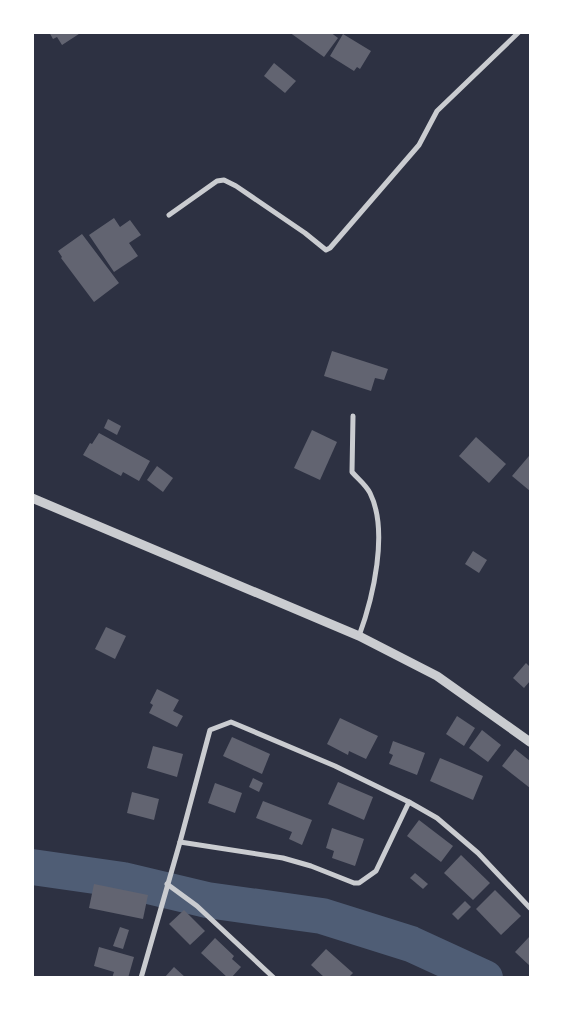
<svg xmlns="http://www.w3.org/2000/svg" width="563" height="1010" font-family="'Fira Sans',sans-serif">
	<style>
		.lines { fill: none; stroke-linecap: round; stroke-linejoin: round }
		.river { stroke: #4f5d75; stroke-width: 36 }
		.building { fill: #626471 }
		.minor { stroke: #caccd0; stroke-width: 5 }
		.tertiary { stroke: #caccd0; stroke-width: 9 }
	</style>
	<rect width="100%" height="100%" fill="#2d3142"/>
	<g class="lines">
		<!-- river -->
		<path class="river" d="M32,867L123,880L207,900L322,916L411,944L485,978"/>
	</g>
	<!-- building -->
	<g class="building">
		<path d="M49,32H82L62,45L57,37L53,39Z"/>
		<path d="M289,32H330L338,38L324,57Z"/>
		<path d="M343,34L371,51L360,69L357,67L354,71L330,56Z"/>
		<path d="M274,63L296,81L285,93L264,76Z"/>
		<path d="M114,218L120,227L130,220L141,235L129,243L138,256L114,272L89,235Z"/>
		<path d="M82,234L119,283L94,302L61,258L62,257L58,251Z"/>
		<path d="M332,351L388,369L384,380L375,378L371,391L324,376Z"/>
		<path d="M108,419L121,426L117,435L104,428Z"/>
		<path d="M312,430L337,442L320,480L294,468Z"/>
		<path d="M99,433L150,461L139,481L123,472L121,476L83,455L90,443L92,444Z"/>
		<path d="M476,437L506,464L489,483L459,456Z"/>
		<path d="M529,456L530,457V491L512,476Z"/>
		<path d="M157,466L173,478L163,492L147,480Z"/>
		<path d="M473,551L487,560L479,573L465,564Z"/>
		<path d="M106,627L126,636L115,659L95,649Z"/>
		<path d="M526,663L530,667V681L524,688L513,678Z"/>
		<path d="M157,689L179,700L173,711L183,716L177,727L149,713L153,705L150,703Z"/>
		<path d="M457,716L475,728L464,746L446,734Z"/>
		<path d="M340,718L378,736L366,759L349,751L348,755L327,744Z"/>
		<path d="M482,730L501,745L488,762L469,748Z"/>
		<path d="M232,737L270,754L262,774L223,756Z"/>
		<path d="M393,741L425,753L417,775L389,764L393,755L389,753Z"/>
		<path d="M153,746L183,754L177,777L147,768Z"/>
		<path d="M515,749L530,761V788L502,766Z"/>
		<path d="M440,758L483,776L473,800L430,781Z"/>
		<path d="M253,778L263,783L259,792L249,787Z"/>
		<path d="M338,782L373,797L364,820L328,804Z"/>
		<path d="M215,783L242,793L235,813L208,803Z"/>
		<path d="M132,792L159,799L154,820L127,813Z"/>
		<path d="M263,801L312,820L302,845L289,839L292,832L256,818Z"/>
		<path d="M419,820L453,846L441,862L407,836Z"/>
		<path d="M332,828L364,839L355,866L332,858L334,851L326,848Z"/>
		<path d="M461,855L490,883L473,900L444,873Z"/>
		<path d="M415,873L428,884L423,889L410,878Z"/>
		<path d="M94,884L148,895L143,919L89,908Z"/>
		<path d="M495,890L521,916L501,935L476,909Z"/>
		<path d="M465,901L471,907L458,920L452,914Z"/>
		<path d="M184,910L205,931L190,945L169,924Z"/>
		<path d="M120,927L129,930L123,949L113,946Z"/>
		<path d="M530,936V966L515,952Z"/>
		<path d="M215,938L234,956L232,959L241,967L231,978H228L201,953Z"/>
		<path d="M99,947L134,957L128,978H112L114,972L94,966Z"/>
		<path d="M326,949L353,973L348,978H325L311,965Z"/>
		<path d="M174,967L186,978H164Z"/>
	</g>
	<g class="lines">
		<!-- minor -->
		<g class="minor">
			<path d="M169,215L217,181L224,180L236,186L305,233L326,250L330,248L419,145L437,111L519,32"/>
			<path d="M353,416L352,472C358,479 366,485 370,493C389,531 373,598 359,636"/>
			<path d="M180,842L283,858L311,866L354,883H359L376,871L409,802"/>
			<path d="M167,884L197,906L274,978"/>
			<path d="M141,978L180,842L210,730L231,722L335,766L409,802L437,818L478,853L530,908"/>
		</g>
		<!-- tertiary -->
		<path class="tertiary" d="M32,498L359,636L437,676L530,742"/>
	</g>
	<!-- border -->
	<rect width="563" height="1010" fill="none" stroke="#ffffff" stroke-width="68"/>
</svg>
